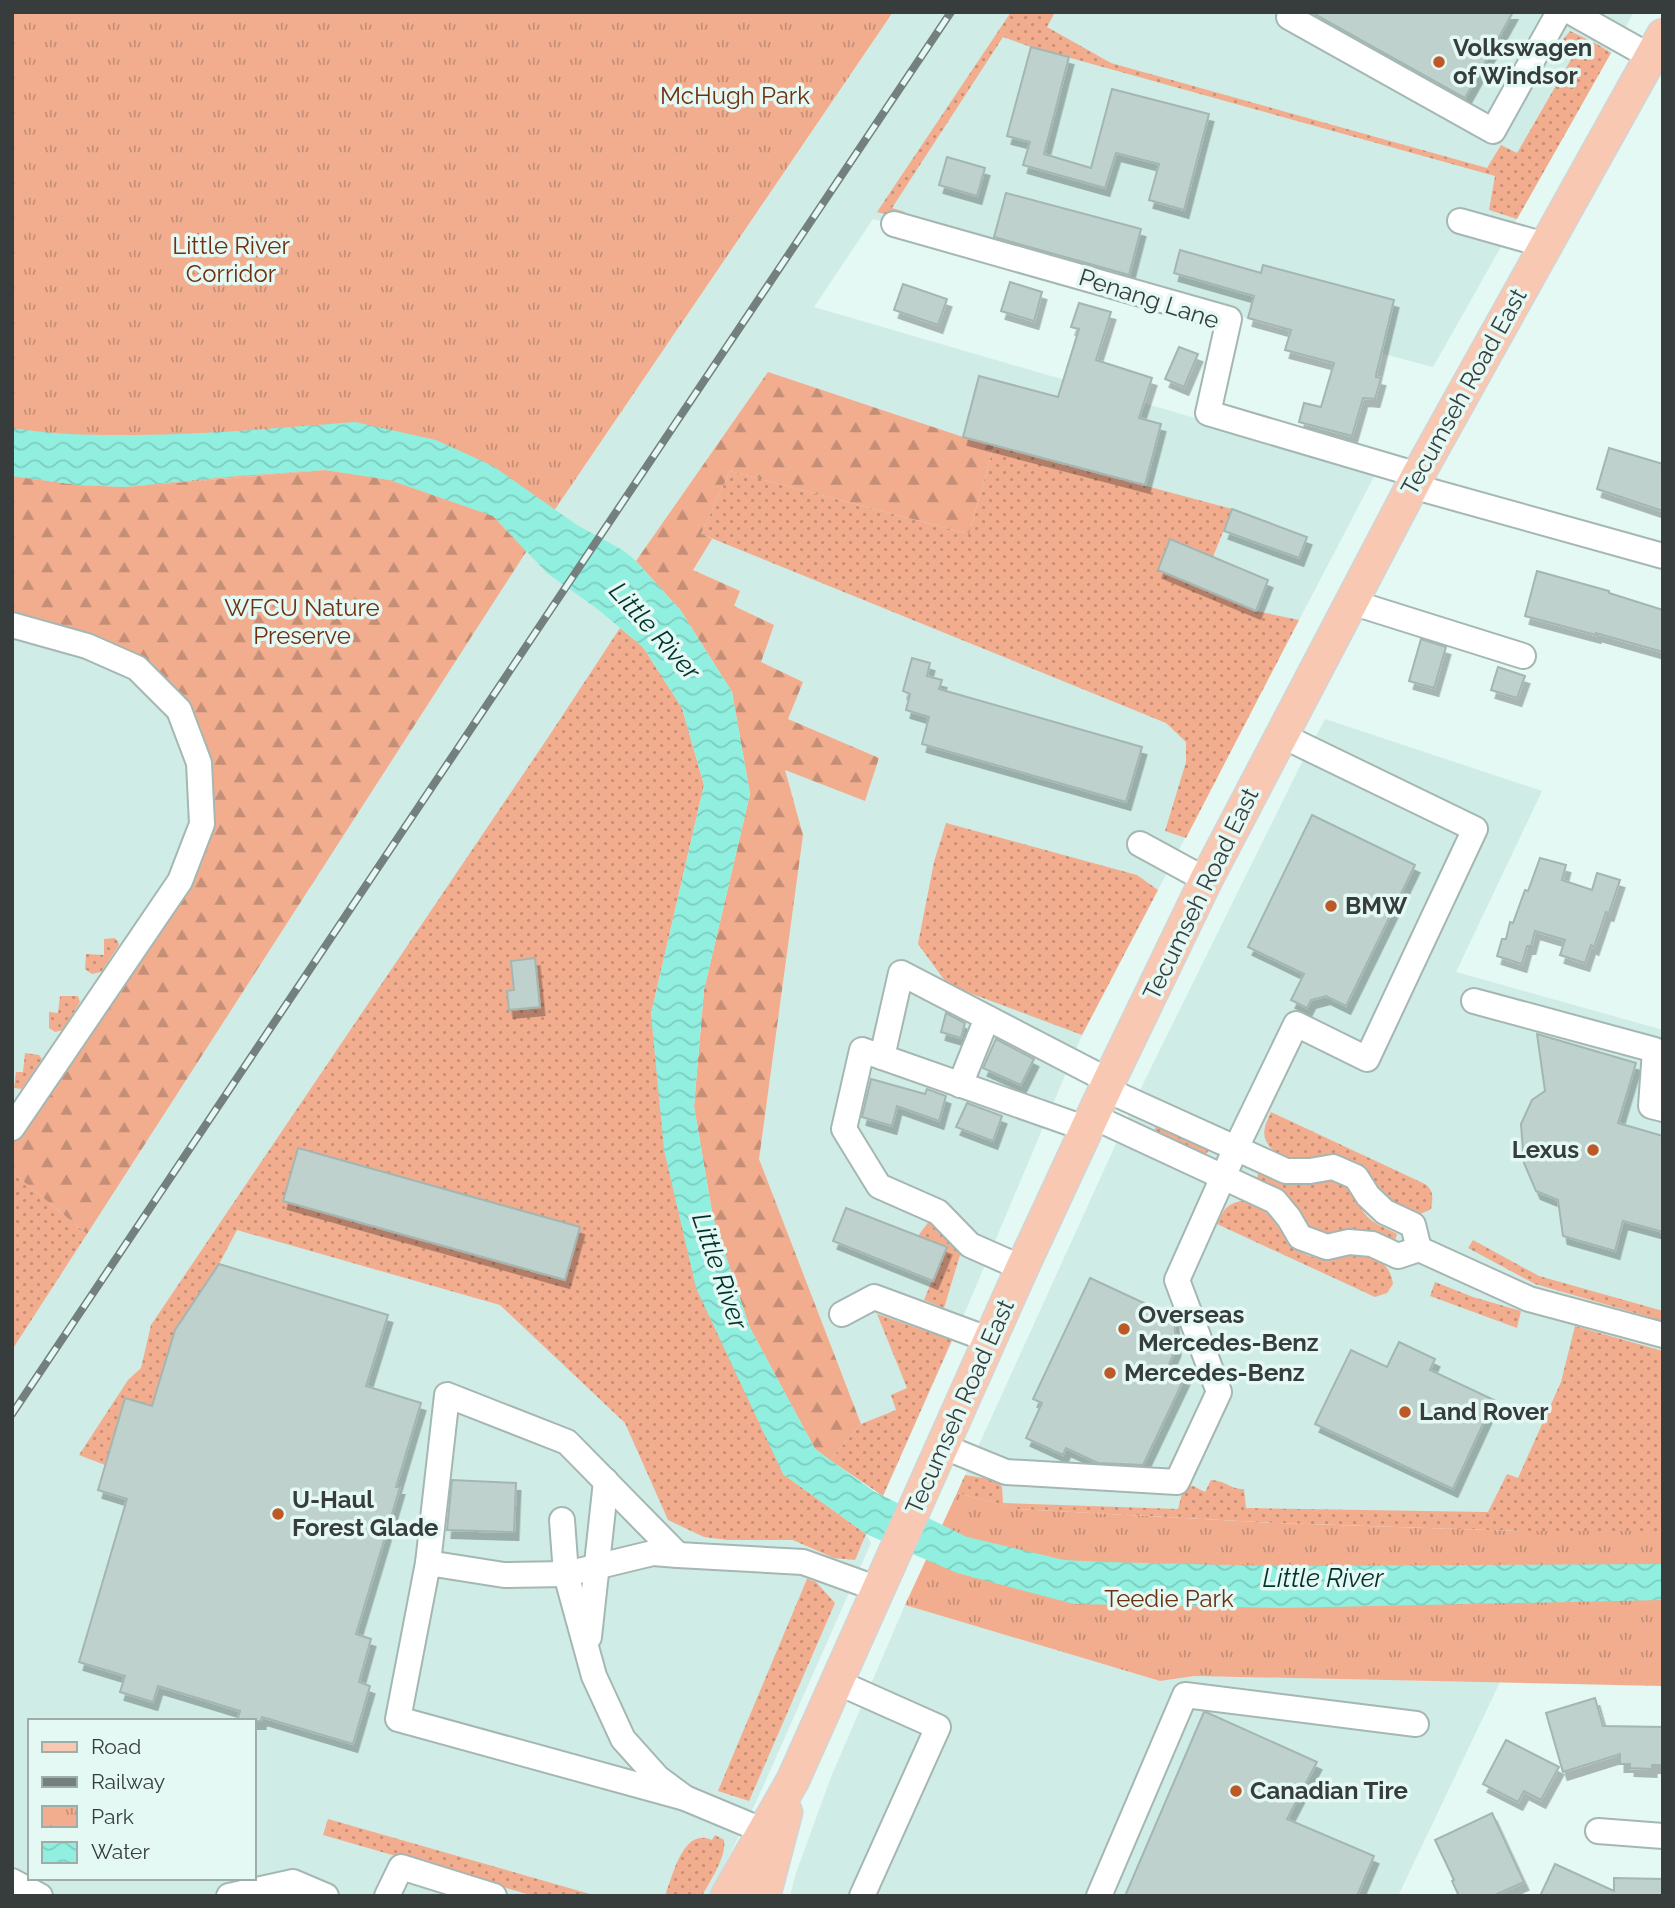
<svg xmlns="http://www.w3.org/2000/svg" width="1675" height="1908" font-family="Raleway,sans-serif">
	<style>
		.built { fill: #d0ece6; fill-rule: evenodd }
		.grass { fill: url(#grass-dots) }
		.forest { fill: url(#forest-firs) }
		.park { fill: url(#park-tufts) }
		.water { fill: url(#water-waves) }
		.building { fill: #bed1cd; stroke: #a4b6b2; stroke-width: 2; filter: url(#shadow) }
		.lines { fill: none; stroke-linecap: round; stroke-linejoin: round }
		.minor-casing { stroke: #a5b7b3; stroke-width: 28 }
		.major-casing { stroke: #d3d4d4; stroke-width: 35 }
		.minor { stroke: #fff; stroke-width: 24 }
		.major { stroke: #f8c8b3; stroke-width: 32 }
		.rail-casing { stroke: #74807e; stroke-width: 8 }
		.rail { stroke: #e4f8f4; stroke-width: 5; stroke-dasharray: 16; stroke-linecap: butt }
		.poi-dot { fill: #bd5926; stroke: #e4f8f4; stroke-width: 2.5 }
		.labels { text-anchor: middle; stroke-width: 7; stroke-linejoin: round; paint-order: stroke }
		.poi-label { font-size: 24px; font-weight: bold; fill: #363d3c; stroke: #e4f8f4; text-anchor: start }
		.park-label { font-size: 24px; fill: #6e3010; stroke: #e4f8f4 }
		.street-label { font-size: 24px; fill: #363d3c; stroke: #e4f8f4 }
		.water-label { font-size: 26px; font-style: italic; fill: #01312b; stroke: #e4f8f4 }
	</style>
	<defs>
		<pattern id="grass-dots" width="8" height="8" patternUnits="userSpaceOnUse" patternTransform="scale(1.75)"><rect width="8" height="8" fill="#f2ad8f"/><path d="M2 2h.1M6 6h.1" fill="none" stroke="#c58e76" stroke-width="1.8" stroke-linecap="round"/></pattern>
		<pattern id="forest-firs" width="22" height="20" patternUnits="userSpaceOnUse" patternTransform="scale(1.75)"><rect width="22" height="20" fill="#f2ad8f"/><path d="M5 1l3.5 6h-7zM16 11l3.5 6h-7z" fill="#c58e76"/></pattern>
		<pattern id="park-tufts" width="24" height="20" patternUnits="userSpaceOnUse" patternTransform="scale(1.75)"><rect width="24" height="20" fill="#f2ad8f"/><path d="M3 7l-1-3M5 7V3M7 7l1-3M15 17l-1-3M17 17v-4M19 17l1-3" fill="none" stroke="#c58e76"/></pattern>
		<pattern id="water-waves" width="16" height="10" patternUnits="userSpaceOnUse" patternTransform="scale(1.75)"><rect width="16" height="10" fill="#90efdf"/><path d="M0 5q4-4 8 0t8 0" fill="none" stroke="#7dcec0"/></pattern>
		<filter id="shadow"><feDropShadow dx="4.5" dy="8" stdDeviation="0" flood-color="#0004"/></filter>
	</defs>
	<rect width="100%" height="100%" fill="#e4f8f4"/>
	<!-- built -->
	<g class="built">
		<path d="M893,12H1634L1433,367L873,219L814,307L1377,471L1082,1035L963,1317L883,1496L815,1449L750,1328L713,1218L694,1106L704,990L750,794L732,692L681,611L636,561L596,608L643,647L682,708L704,785L651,1014L664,1150L696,1288L783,1474L866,1534L871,1543L758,1798L709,1896H12V476L78,485L125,487L326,470L390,480L493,516L526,552ZM30,1721H254V1878H30Z"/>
		<path d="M1325,719L1542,791L1456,972L1663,1030V1531L1017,1509L957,1493L1145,1080L1298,770Z"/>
		<path d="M905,1605L1160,1681L1195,1676L1500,1682L1398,1896H790L795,1876L831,1777Z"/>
	</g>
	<!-- grass -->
	<g class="grass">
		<path d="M1011,12H1055L1047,27L1111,63L1487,168L1501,145L1517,153L1573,56L1558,46L1570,31L1597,44L1611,53L1517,219L1489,210L1495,176L1031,47L1003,37L892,208L905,212L902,219L877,212Z"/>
		<path d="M994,445L1232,509L1213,557L1170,539L1158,570L1256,611L1299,620L1186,838L1165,831L1186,762V742L1166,723L701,534L730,471L969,534Z"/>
		<path d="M620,628L643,647L682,708L704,785L651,1014L783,1474L866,1534L855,1560L834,1558L793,1540H727L704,1537L668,1520L625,1423L500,1305L237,1230L219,1264L175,1330L152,1406L125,1399L105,1465L79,1455L128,1380L141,1368L151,1325L549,736Z"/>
		<path d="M946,823L1137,875L1158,890L1082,1035L948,985L918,944L934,862Z"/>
		<path d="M114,938L118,941L119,945L101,972L92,974L85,969L86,954L104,955V939Z"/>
		<path d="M60,996H78L80,1002L63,1030L55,1032L49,1028V1012L58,1013Z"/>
		<path d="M25,1053L39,1055L42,1059L22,1089L14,1088L16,1072H23Z"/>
		<path d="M1271,1112L1425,1184C1434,1190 1433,1199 1431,1209C1413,1219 1407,1215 1392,1204C1387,1201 1382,1198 1379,1194C1372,1183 1369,1172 1357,1164C1350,1159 1341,1156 1332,1155C1312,1154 1285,1167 1270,1147C1260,1135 1265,1125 1271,1112Z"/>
		<path d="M1159,1124L1209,1149L1207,1153L1202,1154L1155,1132V1126Z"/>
		<path d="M1262,1171C1271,1176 1281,1182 1292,1183C1309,1185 1329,1172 1344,1183C1355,1190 1357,1205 1365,1214C1373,1224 1386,1228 1397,1234L1395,1241C1381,1239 1369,1229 1353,1230C1339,1230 1327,1240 1311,1231C1302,1225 1299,1212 1293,1204C1284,1191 1271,1186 1257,1180L1258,1173Z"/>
		<path d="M12,1172L87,1234L12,1350Z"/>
		<path d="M1245,1200C1282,1212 1278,1247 1313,1257C1337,1264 1352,1247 1376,1259C1387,1265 1391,1272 1393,1284L1387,1293L1375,1297L1217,1224C1225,1207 1227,1204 1245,1200Z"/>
		<path d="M933,1216L961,1252L944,1308L924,1300L946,1247L918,1236Z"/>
		<path d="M1473,1240L1539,1276L1663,1311V1321L1535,1284L1468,1248Z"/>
		<path d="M1435,1282L1473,1297L1521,1311L1517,1328L1430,1296Z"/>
		<path d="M877,1314L952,1340L883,1496L830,1460L861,1424L896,1410L891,1395L907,1388Z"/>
		<path d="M1575,1326L1663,1351V1531H1520L1276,1523L1017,1509L957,1493L965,1475L996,1480L1002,1487L1003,1503L1178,1509L1184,1486H1193L1205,1492L1211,1480C1224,1480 1232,1490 1244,1489L1246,1508L1488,1512L1507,1474L1518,1478L1561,1382Z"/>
		<path d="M807,1579L816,1582L835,1603L749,1801L718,1791Z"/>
		<path d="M328,1819L597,1896H534L323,1835Z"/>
		<path d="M715,1835L724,1840C727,1856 710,1881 702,1896H665C673,1875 683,1827 712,1840Z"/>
	</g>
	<!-- forest -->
	<g class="forest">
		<path d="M768,372L963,437L994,445L969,534L730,471L701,534L712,539L693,570L740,591L734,606L774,625L761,662L803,682L788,719L879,758L865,801L785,770L803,835L759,1159L861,1424L830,1460L815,1449L750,1328L713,1218L694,1106L704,990L750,794L732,692L681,611L636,561Z"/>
		<path d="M326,470L390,480L493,516L526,552L87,1234L12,1172V1128L202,824L199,763L137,668L12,625V476L78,485L125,487Z"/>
	</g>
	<!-- park -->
	<g class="park">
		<path d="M12,12H893L526,552L493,516L390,480L326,470L125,487L78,485L12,476Z"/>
		<path d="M957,1493L1018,1509L1276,1523L1520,1531H1663V1686L1195,1676L1160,1681L905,1605Z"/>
	</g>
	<!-- water -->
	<path class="water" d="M355,422L436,440L493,466L577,525L624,551L636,561L681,611L732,692L750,794L704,990L694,1106L713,1218L750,1328L815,1449L875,1492L967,1537L1064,1560L1104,1562L1274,1566L1663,1564V1600L1281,1608L1074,1604L957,1573L866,1534L783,1474L696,1288L664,1150L651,1014L704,785L682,708L643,647L596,608L547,573L493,516L390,480L325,470L238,476L125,487L78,485L12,476V428C53,435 95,435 135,435C209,434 282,428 355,422Z"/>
	<!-- building -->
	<g class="building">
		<path d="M1311,12H1513L1465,98Z"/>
		<path d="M1031,47L1069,57L1044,154L1091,168L1112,89L1209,114L1184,210L1149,200L1159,164L1116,153L1105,188L1023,165L1030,142L1007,136Z"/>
		<path d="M947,157L985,168L977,196L939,185Z"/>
		<path d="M1006,193L1141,229L1129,275L994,237Z"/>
		<path d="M1180,250L1261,273L1263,265L1394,300L1376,375V377L1381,378L1375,399L1363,398L1352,436L1299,422L1304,403L1321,407L1334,363L1285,350L1291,330L1248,318L1254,296L1174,273Z"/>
		<path d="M1010,282L1042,292L1034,321L1001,311Z"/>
		<path d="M903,284L947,299L938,325L894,310Z"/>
		<path d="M1079,303L1111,312L1096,360L1152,378L1139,418L1161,424L1145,485L963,437L979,376L1058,397L1079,329L1071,327Z"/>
		<path d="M1179,347L1198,354L1184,387L1165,379Z"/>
		<path d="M1609,448L1663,464V511L1597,489Z"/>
		<path d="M1232,509L1307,537L1299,558L1224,531Z"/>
		<path d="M1170,539L1268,580L1256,611L1158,570Z"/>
		<path d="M1537,571L1609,591V593L1663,610V652L1596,633V635L1525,616Z"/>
		<path d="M1421,639L1446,647L1434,688L1409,681Z"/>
		<path d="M912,658L930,663L927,676L942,680L939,689L1142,747L1126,802L922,744L929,717L906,710L910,694L903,691Z"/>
		<path d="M1498,667L1525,676L1517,698L1491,690Z"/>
		<path d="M1312,815L1415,865L1346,1006L1326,996L1311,1000L1307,1008L1291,1000L1304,974L1248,947Z"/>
		<path d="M1540,858L1566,865L1562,880L1592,890L1597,873L1620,880L1609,913L1606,912L1594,947L1591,945L1585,963L1560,955L1565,940L1535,931L1531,946H1527L1522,964L1497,956L1502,939H1506L1510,922L1513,923L1525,890L1528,891Z"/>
		<path d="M535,958L540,1007L509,1010L507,991L514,990L511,961Z"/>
		<path d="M946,1013L965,1023L961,1038L941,1032Z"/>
		<path d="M1537,1034L1636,1063L1618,1123L1663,1136V1232L1623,1221L1615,1251L1563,1236L1558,1200L1536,1191L1524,1163L1521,1124L1532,1100L1545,1091Z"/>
		<path d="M996,1039L1034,1059L1021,1085L983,1068Z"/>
		<path d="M871,1079L925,1094L927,1089L946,1096L939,1121L897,1106L892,1126L862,1117Z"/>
		<path d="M967,1103L1002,1116L993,1141L956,1127Z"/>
		<path d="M298,1148L580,1227L565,1280L283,1201Z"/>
		<path d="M846,1208L947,1247L933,1281L833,1241Z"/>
		<path d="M219,1264L388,1315L366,1386L421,1403L396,1487H400L356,1634L371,1639L359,1682L370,1686L353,1744L262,1717L261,1721H237L240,1711L158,1686L153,1702L120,1692L125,1676L79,1662L127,1499L98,1490L125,1398L152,1406L175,1330Z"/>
		<path d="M1090,1278L1174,1317L1176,1348L1167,1369L1185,1377L1143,1465L1098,1463L1066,1448L1063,1455L1026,1438L1042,1403L1033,1399Z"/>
		<path d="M1399,1342L1435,1359L1430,1370L1494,1400L1453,1489L1315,1424L1351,1350L1387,1367Z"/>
		<path d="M452,1480L516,1483L514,1532L447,1530Z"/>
		<path d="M1595,1698L1603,1726L1663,1727V1765H1652V1769L1630,1768V1764H1620V1754L1563,1772L1546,1713Z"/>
		<path d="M1204,1712L1208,1713L1317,1762L1287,1819L1374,1856L1357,1896H1125Z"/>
		<path d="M1506,1740L1559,1767L1541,1800L1524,1791L1518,1802L1483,1784Z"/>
		<path d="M1492,1813L1524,1882L1493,1896H1459L1452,1881L1454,1880L1435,1840Z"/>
		<path d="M1555,1864L1614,1891V1878L1663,1879V1896H1540Z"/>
	</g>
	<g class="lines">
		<defs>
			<g id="minor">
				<path d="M1571,12L1651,57"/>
				<path d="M1289,17L1493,131L1559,12"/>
				<path d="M1460,221L1545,245"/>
				<path d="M894,224L1229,319L1208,413L1418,475"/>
				<path d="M1412,486L1663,556"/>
				<path d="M1351,602L1523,656"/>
				<path d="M12,625L87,646L137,668L179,710L199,763L202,824L180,881L12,1128"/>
				<path d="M1140,844L1206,880"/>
				<path d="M1474,1001L1655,1050L1651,1106L1663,1109"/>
				<path d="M882,1057L901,973L1109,1081"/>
				<path d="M960,1085L987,1018"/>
				<path d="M1105,1089L1286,1171H1310L1333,1167L1356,1177L1368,1196L1385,1212L1413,1225L1419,1249"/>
				<path d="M1092,1116L1275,1201L1289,1218L1300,1237L1327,1247L1349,1242L1372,1244L1398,1256L1419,1249L1529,1299L1663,1335"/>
				<path d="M1022,1268L970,1245L938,1212L879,1186L844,1129L862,1050L1087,1129"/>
				<path d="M842,1314L874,1297L990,1340"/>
				<path d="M942,1446L1006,1472L1177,1482L1219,1392L1177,1280L1236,1148L1296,1024L1367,1059L1475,829L1281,735"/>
				<path d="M562,1520L566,1574L594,1676L623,1739L658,1778L685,1798L764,1831"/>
				<path d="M428,1563L447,1395L567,1442L678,1555"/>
				<path d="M589,1637L606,1481"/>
				<path d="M837,1682L938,1727L862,1896"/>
				<path d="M685,1798L398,1719L428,1563L504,1575L566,1574L653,1553L678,1555L803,1562L878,1589"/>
				<path d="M1598,1831L1663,1836"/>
				<path d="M12,1881L40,1896"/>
				<path d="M229,1896L293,1882L326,1896"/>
				<path d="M387,1896L401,1867L494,1896"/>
				<path d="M1099,1896L1185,1695L1416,1724"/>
			</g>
			<g id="major">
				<path d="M727,1896L793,1780L1022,1268L1109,1081L1206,880L1418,475L1663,35"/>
				<path d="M764,1896L786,1812"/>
			</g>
		</defs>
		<!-- minor casing -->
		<use href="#minor" class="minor-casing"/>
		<!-- major casing -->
		<use href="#major" class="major-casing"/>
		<!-- minor -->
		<use href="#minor" class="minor"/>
		<!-- major -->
		<use href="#major" class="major"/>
		<defs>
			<path id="rail" d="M12,1414L951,12"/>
		</defs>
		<!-- rail casing -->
		<use href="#rail" class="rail-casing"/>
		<!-- rail -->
		<use href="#rail" class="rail"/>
	</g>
	<!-- markers -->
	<g class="poi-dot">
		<circle cx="1439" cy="62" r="7"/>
		<circle cx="1331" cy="906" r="7"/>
		<circle cx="1593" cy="1150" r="7"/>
		<circle cx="1124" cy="1329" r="7"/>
		<circle cx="1110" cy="1373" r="7"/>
		<circle cx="1405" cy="1412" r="7"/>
		<circle cx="278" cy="1514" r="7"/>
		<circle cx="1236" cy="1791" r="7"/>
	</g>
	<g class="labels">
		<!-- poi labels -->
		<g class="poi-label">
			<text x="1453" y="56">Volkswagen<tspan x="1453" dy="28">of Windsor</tspan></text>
			<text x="1345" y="914">BMW</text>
			<text x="1579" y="1158" text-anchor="end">Lexus</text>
			<text x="1138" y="1323">Overseas<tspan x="1138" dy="28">Mercedes-Benz</tspan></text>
			<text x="1124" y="1381">Mercedes-Benz</text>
			<text x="1419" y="1420">Land Rover</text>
			<text x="292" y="1508">U-Haul<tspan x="292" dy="28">Forest Glade</tspan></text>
			<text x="1250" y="1799">Canadian Tire</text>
		</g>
		<!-- park labels -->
		<g class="park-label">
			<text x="735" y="104">McHugh Park</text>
			<text x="231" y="254">Little River<tspan x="231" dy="28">Corridor</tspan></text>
			<text x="302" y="616">WFCU Nature<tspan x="302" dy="28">Preserve</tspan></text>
			<text x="1169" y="1607">Teedie Park</text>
		</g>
		<!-- street labels -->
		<g class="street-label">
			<text transform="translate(1149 299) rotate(18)" y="8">Penang Lane</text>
			<text transform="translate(1464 392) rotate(-61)" y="8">Tecumseh Road East</text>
			<text transform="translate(1201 894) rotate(-64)" y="8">Tecumseh Road East</text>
			<text transform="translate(960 1407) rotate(-66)" y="8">Tecumseh Road East</text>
		</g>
		<!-- water labels -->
		<g class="water-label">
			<text transform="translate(655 631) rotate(48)" y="9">Little River</text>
			<text transform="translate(720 1271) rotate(71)" y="9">Little River</text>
			<text x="1323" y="1587">Little River</text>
		</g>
	</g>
	<!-- border -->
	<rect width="1675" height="1908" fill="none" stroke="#363d3c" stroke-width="28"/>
	<!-- legend -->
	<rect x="28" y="1719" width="228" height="161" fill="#e4f8f4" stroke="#9eadaa" stroke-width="2"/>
	<rect x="42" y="1742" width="35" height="10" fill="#f8c8b3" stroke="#9eadaa" stroke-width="2"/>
	<text x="91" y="1754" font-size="21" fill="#363d3c">Road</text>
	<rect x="42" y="1777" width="35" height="10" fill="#74807e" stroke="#9eadaa" stroke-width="2"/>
	<text x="91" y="1789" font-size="21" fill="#363d3c">Railway</text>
	<rect x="42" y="1806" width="35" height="21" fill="url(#park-tufts)" stroke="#9eadaa" stroke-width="2"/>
	<text x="91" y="1824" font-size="21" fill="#363d3c">Park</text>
	<rect x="42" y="1842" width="35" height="21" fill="url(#water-waves)" stroke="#9eadaa" stroke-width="2"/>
	<text x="91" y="1859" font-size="21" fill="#363d3c">Water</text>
</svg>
